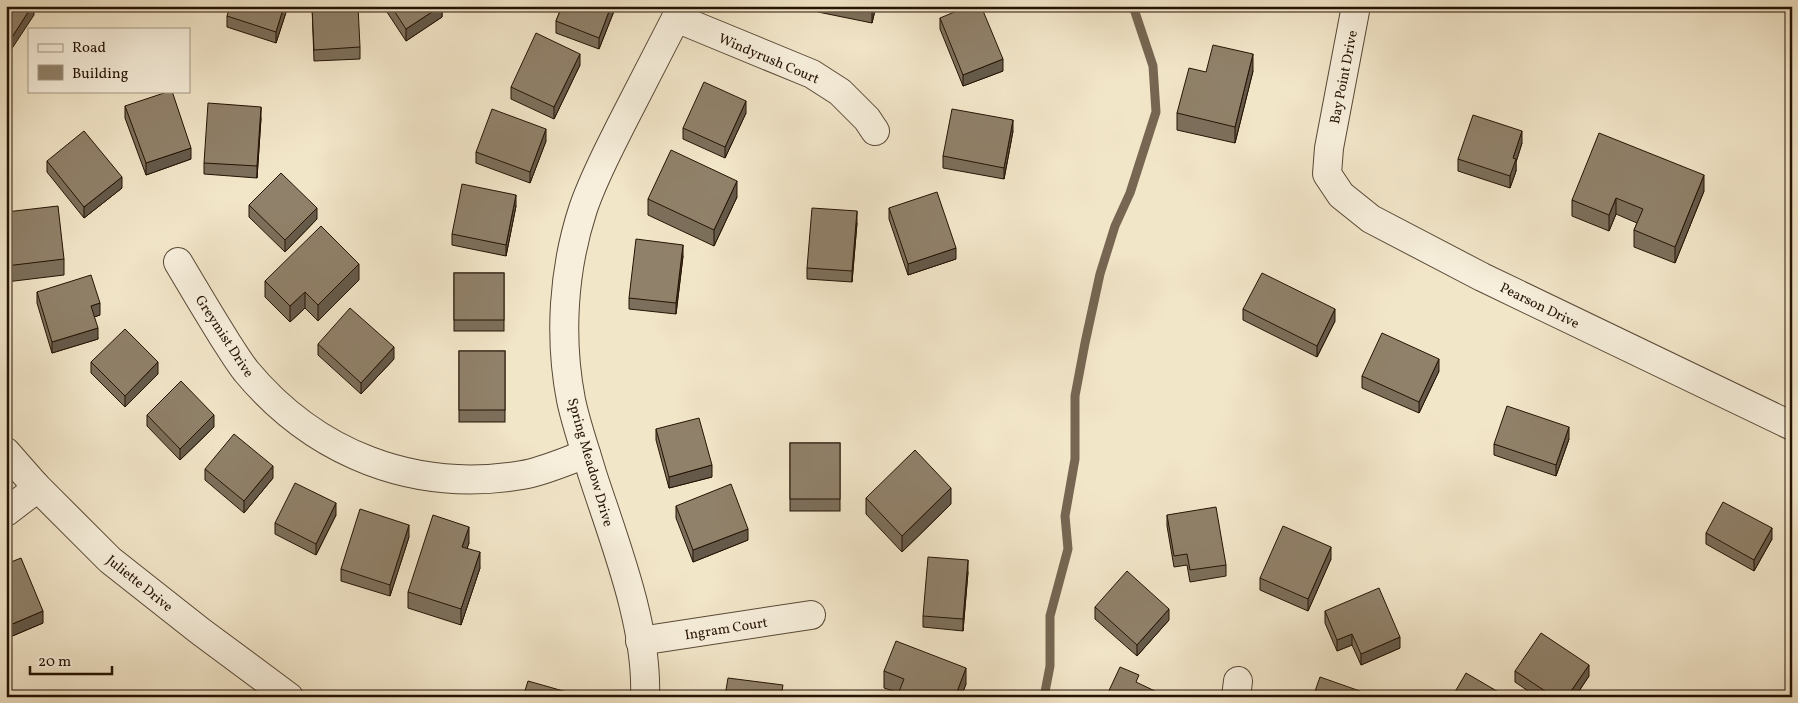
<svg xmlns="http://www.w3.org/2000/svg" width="1798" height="703" font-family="Vollkorn,serif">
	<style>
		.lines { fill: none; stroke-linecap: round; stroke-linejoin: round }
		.stream { stroke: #766652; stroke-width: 9 }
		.minor-casing { stroke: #584835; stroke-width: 30 }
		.minor { stroke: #f7efdc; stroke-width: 28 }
		.wall { fill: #7c6f5b; stroke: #251304 }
		.shaded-wall { fill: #655a4a; stroke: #251304 }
		.building { fill: #90816a; stroke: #251304 }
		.labels { text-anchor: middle; stroke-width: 4.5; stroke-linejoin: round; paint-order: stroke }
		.street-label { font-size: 14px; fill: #251304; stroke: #f7efdc }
	</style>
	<rect width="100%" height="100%" fill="#f2e6c9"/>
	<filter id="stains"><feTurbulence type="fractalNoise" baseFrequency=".004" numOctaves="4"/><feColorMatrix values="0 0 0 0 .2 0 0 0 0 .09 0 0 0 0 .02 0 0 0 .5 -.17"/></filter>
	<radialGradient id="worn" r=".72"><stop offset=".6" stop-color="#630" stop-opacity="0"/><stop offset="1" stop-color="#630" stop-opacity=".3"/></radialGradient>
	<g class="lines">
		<!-- stream -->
		<path class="stream" d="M1044,697L1050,666V616L1068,549L1065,516L1075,459V396L1085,343L1100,274L1115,226L1130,193L1156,112L1153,66L1133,6"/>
		<defs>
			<g id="minor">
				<path d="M1356,6L1329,148L1327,174L1341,195L1371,219L1482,277L1792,426"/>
				<path d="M676,18L812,74L840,92L867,119L875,131"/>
				<path d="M178,262C194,289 210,316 227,343C233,352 239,362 246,371C315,454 414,493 522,475C542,472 566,461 586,454"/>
				<path d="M6,452L35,485L110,560L200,631L289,697"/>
				<path d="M6,512L31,493L35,485"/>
				<path d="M640,641L811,615"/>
				<path d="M645,697C648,625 614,541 592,473C585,449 576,424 571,400C559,338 563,270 583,209C593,179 608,151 622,123C640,88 658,53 676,18L680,6"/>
				<path d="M1236,697L1238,681"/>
			</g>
		</defs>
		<!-- minor casing -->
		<use href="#minor" class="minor-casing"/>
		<!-- minor -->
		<use href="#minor" class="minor"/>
	</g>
	<!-- wall -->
	<g class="wall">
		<path d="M288,6L276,43L227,27V16Z"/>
		<path d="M312,6L360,47V59L314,61Z"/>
		<path d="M383,6H442V17L406,41Z"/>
		<path d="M562,6H616L599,49L556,33V21Z"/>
		<path d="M818,6H876L872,23L818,12Z"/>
		<path d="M940,18L1003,71L963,86L940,29Z"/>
		<path d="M580,65L554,119L511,99V87Z"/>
		<path d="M1253,71L1235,143L1177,130V113L1206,72Z"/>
		<path d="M125,106L191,159L146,175L125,118Z"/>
		<path d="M746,113L725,158L683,139V128Z"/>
		<path d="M261,118L257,178L204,174V163Z"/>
		<path d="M1013,131L1004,179L943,168V156Z"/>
		<path d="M546,141L530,183L476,163V152Z"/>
		<path d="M1522,143L1516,162V171L1510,188L1458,171V159Z"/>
		<path d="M47,161L122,188L84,218L47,172Z"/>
		<path d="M1704,191L1675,263L1634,247V230L1637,223L1616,214L1609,231L1572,216V200Z"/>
		<path d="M737,197L714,246L648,215V199Z"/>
		<path d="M249,205L317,219L285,252L249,217Z"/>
		<path d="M516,206L506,256L452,245V234Z"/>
		<path d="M889,208L956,259L908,275L889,219Z"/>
		<path d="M6,212L64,259V275L6,282Z"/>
		<path d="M857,223L852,282L807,279V268Z"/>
		<path d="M683,256L676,314L629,309V298Z"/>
		<rect x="454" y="273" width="50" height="58"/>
		<path d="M359,280L318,321L305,308L290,322L265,297V281Z"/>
		<path d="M37,292L100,315L94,317L98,339L52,353L37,303Z"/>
		<path d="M1243,309L1335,321L1317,357L1243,320Z"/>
		<path d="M318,344L394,359L361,394L318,355Z"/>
		<rect x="459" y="351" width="46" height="71"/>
		<path d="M91,362L158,374L125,407L91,373Z"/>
		<path d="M1439,371L1419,413L1362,388V376Z"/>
		<path d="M147,415L214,427L180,460L147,426Z"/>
		<path d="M656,429L712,477L669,488L656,440Z"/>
		<path d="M1569,439L1556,476L1494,455V444Z"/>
		<rect x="790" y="443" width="50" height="68"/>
		<path d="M205,469L273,478L244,513L205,480Z"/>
		<path d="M866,498L951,504L902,552L866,514Z"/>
		<path d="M676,506L748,540L693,562L676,518Z"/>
		<path d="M336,515L316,555L275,534V523Z"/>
		<path d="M1167,515L1226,565V576L1190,582L1187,565L1174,567L1167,526Z"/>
		<path d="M1706,533L1772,539L1754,571L1706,544Z"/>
		<path d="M409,537L390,596L341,581V569Z"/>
		<path d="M469,543L467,548L480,568L461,625L408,608V592Z"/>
		<path d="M1331,559L1308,611L1260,590V578Z"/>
		<path d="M6,564L43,623L10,637L6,629Z"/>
		<path d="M968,572L963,631L923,627V616Z"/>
		<path d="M1095,607L1169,620L1137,656L1095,619Z"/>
		<path d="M1325,611L1400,648L1361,665L1352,645L1337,651L1325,623Z"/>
		<path d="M884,671L966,684L961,697H897L899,693L884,688Z"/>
		<path d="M1515,671L1589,676L1575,697H1537L1515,682Z"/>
	</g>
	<!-- shaded-wall -->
	<g class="shaded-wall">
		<path d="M32,6H34V15L7,56V45Z"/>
		<path d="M284,6H288L276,43V32Z"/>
		<path d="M441,6H442V17L406,41V29Z"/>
		<path d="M611,6H616L599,49V38Z"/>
		<path d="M872,6H876L872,23Z"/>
		<path d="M580,54V65L554,119V107Z"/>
		<path d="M1253,54V71L1235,143V127Z"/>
		<path d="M1003,59V71L963,86V75Z"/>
		<path d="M746,101V113L725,158V147Z"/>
		<path d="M261,107V118L257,178V166Z"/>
		<path d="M1013,120V131L1004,179V168Z"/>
		<path d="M546,129V141L530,183V172Z"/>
		<path d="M1522,131V143L1516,162V171L1510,188V176L1513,158Z"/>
		<path d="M191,148V159L146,175V163Z"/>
		<path d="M1704,175V191L1675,263V247Z"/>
		<path d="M122,177V188L84,218V207Z"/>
		<path d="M737,181V197L714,246V230Z"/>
		<path d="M516,195V206L506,256V245Z"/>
		<path d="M1616,198V214L1609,231V215Z"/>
		<path d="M317,208V219L285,252V240Z"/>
		<path d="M857,211V223L852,282V271Z"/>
		<path d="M683,245V256L676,314V303Z"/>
		<path d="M956,248V259L908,275V264Z"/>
		<path d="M359,264V280L318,321V305Z"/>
		<path d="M305,292V308L290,322V306Z"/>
		<path d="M100,303V315L91,318V306Z"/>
		<path d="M1335,309V321L1317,357V346Z"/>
		<path d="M98,328V339L52,353V342Z"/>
		<path d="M394,347V359L361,394V383Z"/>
		<path d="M1439,359V371L1419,413V402Z"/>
		<path d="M158,362V374L125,407V396Z"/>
		<path d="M214,415V427L180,460V449Z"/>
		<path d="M1569,427V439L1556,476V465Z"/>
		<path d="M712,465V477L669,488V477Z"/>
		<path d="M273,466V478L244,513V501Z"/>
		<path d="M951,488V504L902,552V536Z"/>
		<path d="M336,503V515L316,555V544Z"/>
		<path d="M409,525V537L390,596V585Z"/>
		<path d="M469,527V543L462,563V547Z"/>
		<path d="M1772,528V539L1754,571V560Z"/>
		<path d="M748,529V540L693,562V550Z"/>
		<path d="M1331,547V559L1308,611V599Z"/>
		<path d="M480,552V568L461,625V609Z"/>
		<path d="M968,560V572L963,631V619Z"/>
		<path d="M1169,609V620L1137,656V645Z"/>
		<path d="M43,611V623L10,637V625Z"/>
		<path d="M1352,634V645L1337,651V640Z"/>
		<path d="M1400,637V648L1361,665V654Z"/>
		<path d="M1589,665V676L1575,697H1567Z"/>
		<path d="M966,668V684L961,697H955Z"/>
	</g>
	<!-- building -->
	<g class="building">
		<path d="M6,6H32L7,45H6Z"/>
		<path d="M230,6H284L276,32L227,16Z"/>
		<path d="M312,6H358L360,47L314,50Z"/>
		<path d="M391,6H441L406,29Z"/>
		<path d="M562,6H611L599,38L556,21Z"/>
		<path d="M969,6H981L1003,59L963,75L940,18Z"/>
		<path d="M536,33L580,54L554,107L511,87Z"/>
		<path d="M1213,45L1253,54L1235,127L1177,113L1189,68L1206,72Z"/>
		<path d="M704,82L746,101L725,147L683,128Z"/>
		<path d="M170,91H172L191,148L146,163L125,106Z"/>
		<path d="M208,103L261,107L257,166L204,163Z"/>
		<path d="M492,109L546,129L530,172L476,152Z"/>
		<path d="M952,109L1013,120L1004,168L943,156Z"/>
		<path d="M1473,115L1522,131L1513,158L1516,159L1510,176L1458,159Z"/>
		<path d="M84,131L122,177L84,207L47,161Z"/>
		<path d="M1599,133L1704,175L1675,247L1634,230L1643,209L1616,198L1609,215L1572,200Z"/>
		<path d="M671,150L737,181L714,230L648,199Z"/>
		<path d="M281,173L317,208L285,240L249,205Z"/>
		<path d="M462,184L516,195L506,245L452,234Z"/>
		<path d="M937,192L956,248L908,264L889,208Z"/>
		<path d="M58,206L64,259L6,266V212Z"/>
		<path d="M812,208L857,211L852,271L807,268Z"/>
		<path d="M321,226L359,264L318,305L305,292L290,306L265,281Z"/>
		<path d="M636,239L683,245L676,303L629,298Z"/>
		<rect x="454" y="273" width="50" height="47"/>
		<path d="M1262,273L1335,309L1317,346L1243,309Z"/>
		<path d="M91,275L100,303L91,306L98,328L52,342L37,292Z"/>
		<path d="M350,308L394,347L361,383L318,344Z"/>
		<path d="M125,329L158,362L125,396L91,362Z"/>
		<path d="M1382,333L1439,359L1419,402L1362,376Z"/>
		<rect x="459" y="351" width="46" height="59"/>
		<path d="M181,381L214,415L180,449L147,415Z"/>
		<path d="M1507,406L1569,427L1556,465L1494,444Z"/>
		<path d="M699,418L712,465L669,477L656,429Z"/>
		<path d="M234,434L273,466L244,501L205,469Z"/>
		<rect x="790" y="443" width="50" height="56"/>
		<path d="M915,450L951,488L902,536L866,498Z"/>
		<path d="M295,483L336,503L316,544L275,523Z"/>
		<path d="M731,484L748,529L693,550L676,506Z"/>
		<path d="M1723,502L1772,528L1754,560L1706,533Z"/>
		<path d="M1216,507L1226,565L1190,570L1187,554L1174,556L1167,515Z"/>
		<path d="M360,509L409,525L390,585L341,569Z"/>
		<path d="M433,515L469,527L462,547L480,552L461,609L408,592Z"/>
		<path d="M1283,526L1331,547L1308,599L1260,578Z"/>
		<path d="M928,557L968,560L963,619L923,616Z"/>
		<path d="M21,558L43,611L10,625L6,617V564Z"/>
		<path d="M1127,571L1169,609L1137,645L1095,607Z"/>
		<path d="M1379,588L1400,637L1361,654L1352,634L1337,640L1325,611Z"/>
		<path d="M1541,633L1589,665L1567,697H1554L1515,671Z"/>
		<path d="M896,641L966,668L955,697H897L904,679L884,671Z"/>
		<path d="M1120,667L1139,675L1136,682L1159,693L1157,697H1106Z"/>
		<path d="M1466,673L1507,697H1452Z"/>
		<path d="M1320,677L1377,697H1313Z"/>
		<path d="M728,678L783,685L781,697H703L704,693L725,696Z"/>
		<path d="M528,681L581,696V697H523Z"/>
		<path d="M860,691L863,697H848Z"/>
	</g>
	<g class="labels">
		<!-- street labels -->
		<g class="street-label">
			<text transform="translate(769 58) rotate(23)" y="5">Windyrush Court</text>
			<text transform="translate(1343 77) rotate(-79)" y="5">Bay Point Drive</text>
			<text transform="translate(1540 305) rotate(26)" y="5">Pearson Drive</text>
			<text transform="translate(225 336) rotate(57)" y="5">Greymist Drive</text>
			<text transform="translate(591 462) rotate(74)" y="5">Spring Meadow Drive</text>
			<text transform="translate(140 583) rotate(39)" y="5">Juliette Drive</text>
			<text transform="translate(726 628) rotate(-9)" y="5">Ingram Court</text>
		</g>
	</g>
	<!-- margin -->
	<rect width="1798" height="703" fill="none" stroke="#f2e6c9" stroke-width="25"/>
	<rect x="8" y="8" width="1783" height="688" fill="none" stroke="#251304" stroke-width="2.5"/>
	<rect x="12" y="12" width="1773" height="678" fill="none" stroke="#251304"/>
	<!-- legend -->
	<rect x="28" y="28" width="162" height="65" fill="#f7efdc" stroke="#a39786"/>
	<rect x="38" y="44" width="25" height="8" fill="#f7efdc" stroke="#a39786"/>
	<text x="72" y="52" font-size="15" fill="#251304">Road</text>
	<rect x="38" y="65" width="25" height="15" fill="#90816a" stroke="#a39786"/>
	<text x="72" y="78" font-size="15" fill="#251304">Building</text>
	<!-- scale -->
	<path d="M30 666v8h82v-8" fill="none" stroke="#251304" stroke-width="2.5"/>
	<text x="38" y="666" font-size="15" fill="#251304" stroke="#f7efdc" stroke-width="4" paint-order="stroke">20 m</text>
	<rect width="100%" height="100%" filter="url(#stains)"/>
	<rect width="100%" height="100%" fill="url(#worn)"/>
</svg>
